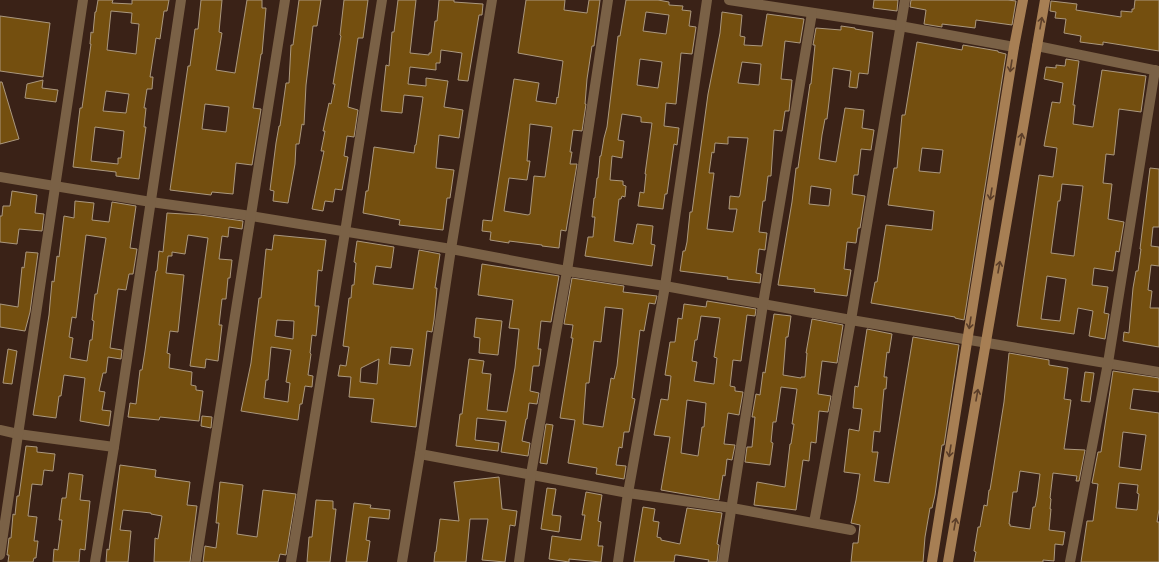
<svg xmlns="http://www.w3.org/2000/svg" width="1159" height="562" font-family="Lato,sans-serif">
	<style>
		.building { fill: #744f0f; stroke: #ab987e; fill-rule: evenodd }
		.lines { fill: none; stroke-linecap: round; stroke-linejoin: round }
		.minor { stroke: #7a6146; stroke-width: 10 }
		.secondary { stroke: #a77f54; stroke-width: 10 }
		.oneway { stroke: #5b3e29 }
	</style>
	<rect width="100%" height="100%" fill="#3a2217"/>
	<!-- building -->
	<g class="building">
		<path d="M98,0H113L112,3L132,4V0H169L167,11H164L160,39L156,38L150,77H153L152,89H147L144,108H146L144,127H146L139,179L116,176V172L73,167L80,108H82L91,44H90L91,32L93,33L95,12H96ZM111,11L132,13L131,23L139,24L136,54L107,50ZM106,91L129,94L126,113L103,111ZM95,127L124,131L121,158H118V164L91,161Z"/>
		<path d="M201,0H222L219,32L222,33L216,70L235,73L247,0H262V8H266L262,54H261L253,108L261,109L252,165L236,163L233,194L212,192L211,195L170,190L188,66H190L195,29H198ZM205,104L229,107L226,132L202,129Z"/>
		<path d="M299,0H321L317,26H313L306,85L304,125L302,124L299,144H296L295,164L288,203L273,201L274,191L270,190L276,143L279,126H280L286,83H289L291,45H293Z"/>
		<path d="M344,0H368L363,38H358L348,107L358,110L354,137L347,136L344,156L348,157L342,190L335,189L333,202L325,201L323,211L312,209L324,151H321L325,131H323L329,103L331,104L335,84H333L341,36L340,35Z"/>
		<path d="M398,0H416L410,53L429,55V53H431L435,21H437L439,0H454V2L483,4L482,15H479L468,81L458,80L462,53L441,50L440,63H436V70L410,67L408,84L426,86V78L448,81L444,107L463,110L459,138L439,135L436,168L454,170L450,198H447L443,230L399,225L400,220L363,213L366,191H368L374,147L414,153L415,145H416L423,97L404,95L402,113L381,111L386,65L389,66L392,32H394Z"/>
		<path d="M526,0H565L564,10L587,13L589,0H600L594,46H592L587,79L585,104H586L582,131L573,130L570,152H572L570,164H577L566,231L561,230L559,248L542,246V245L509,241V243L490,240L491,232L482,231L483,220L492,221L514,79L539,83L536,101L556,104L557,97L558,98L563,61L518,53ZM530,124L552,127L545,177L534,176L530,214L528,215L504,211L509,178L527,180L530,161H527Z"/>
		<path d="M626,0H658L669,2V5L683,6L682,10L691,11L689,26L696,27L692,54L681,53L676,104L666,103L664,126L679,128L677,145L674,144L667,194H665L663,209L638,206L640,192L644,193L646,174H645L652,123L641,122V117L622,114L618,140L624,141L622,158L612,156L610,180L623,181V185L626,186L625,197L622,196L621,199H619L614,241L633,244L637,224L653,226L651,244L655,245L652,266L585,256L588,237H593L595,217H592L594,198H595L597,178H598L600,156H601L604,138L607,127L618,36H620ZM646,12L669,15L666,34L643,31ZM640,59L662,62L658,88L637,85Z"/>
		<path d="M874,0H898L897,11L873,8Z"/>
		<path d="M911,0H1008L1016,1L1012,25L976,20L975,28L942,24V27L924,24L926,10L910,7Z"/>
		<path d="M1135,0H1159V51L1103,42V45L1080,42L1081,36L1064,33L1066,19L1055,18L1056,12L1050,11L1051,1L1077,4L1076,10L1121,17V11L1132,12V9H1134Z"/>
		<path d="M722,12L742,15L740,36L745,37L744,45L762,46L767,14L804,19L800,43L785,41L781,79L792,80L789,111H785L782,131L774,130L771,176H768L765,201H763L759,232L767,233L765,250L759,249L756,273L761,274L760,283L727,279L728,277L680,271L683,251H685L687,242L690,212H692L708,94L720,33ZM742,62L761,64L759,85L738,83ZM728,137L748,138L740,195L739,197L730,196L729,209H737L733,232L707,229L714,173H709L712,152L714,153L715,143L728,144Z"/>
		<path d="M0,16L50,23L43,77L0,71Z"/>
		<path d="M841,26L855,28V29L873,32L868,74L859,73L857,88L849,87L851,71L833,68L827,119H825L822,135L819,159L836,162L845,108L864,110L862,128L874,130L871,150L861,149L858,175H854L852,194L865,196L860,228H858L856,243L847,242L844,269L851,270L847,296L814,292L815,289L778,285L792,202L796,168H798L810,84H811L815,45H813L816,28L841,30ZM811,186L831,189L829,206L809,204Z"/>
		<path d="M917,42L962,50L963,45L998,51V52L1006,54L964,320L955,318V317L871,303L875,282H877L886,225L932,230L934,211L888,205L894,168H897L902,115H905ZM922,148L943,150L940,173L919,171Z"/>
		<path d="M1066,59L1079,61L1073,105H1075L1073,124L1093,127L1102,70L1146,76L1141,112L1119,109L1114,155L1106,154L1103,183L1112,184L1108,219L1124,222L1119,252L1116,251L1113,271L1094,268L1092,285L1108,287L1104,313L1109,314L1105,339L1089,336L1093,311L1078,308L1074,334L1017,326L1039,175L1053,177L1057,148L1044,146L1052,102L1060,103L1063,83L1044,79L1046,67L1056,68V65L1065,66ZM1062,184L1083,186L1074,256L1051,253L1058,201H1060ZM1047,276L1066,279L1060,321L1041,319Z"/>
		<path d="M43,80L42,88L58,90L56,102L25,98L27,84Z"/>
		<path d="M0,82H2L19,139L0,144Z"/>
		<path d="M1150,168L1159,169V227H1153L1151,246L1159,247V266L1151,265L1148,290L1152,291L1150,308H1159V347L1123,341L1124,332L1129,333L1133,288L1136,271H1138L1141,249H1140Z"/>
		<path d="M12,191L37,195L35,213L44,214L42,231L19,229L17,244L0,242V216H2L3,206H10Z"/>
		<path d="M75,201L94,203L92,220L109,222L112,202L136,206L130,248L137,249L133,274H129L126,290L118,289L110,348L122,350L121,359L108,357L106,373H103L99,391L105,392L102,410L111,411L109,426L80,421L85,378L64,375L61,396H59L56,418L33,415L49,315L52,281L54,282L57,256L59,257L64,216L74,218ZM86,235L106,238L97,294H95L92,320L94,321L92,340H90L87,361L70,358L73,338L69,337L72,317L76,318Z"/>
		<path d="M167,213L200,215L243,221L242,229L229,227L228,237L222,236L219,259L232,260L230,278H228L226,299H222L219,325H222L218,361L206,359L205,368L190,366L208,238L188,235L185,254L172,252V256H168L166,273L184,275L178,332L170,331L167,353L170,354L169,368L192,372L191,385L196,386V390L203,391L199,421L160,417L159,420L128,417L130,403L136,404L140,370H142L145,351L156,271H157L159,251L163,252Z"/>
		<path d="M274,235L326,240L322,271L318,270L315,306H319L316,336L312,335L310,353L311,354L308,375L313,376L312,387L305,386L302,404H300L298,420L241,411L251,363L259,298H261L266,249L272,250ZM277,320L294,321L293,339L275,336ZM271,347L291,350L286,382L290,383L288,402L264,398L266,380H268Z"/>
		<path d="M357,241L394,247L391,268L376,266L373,284L413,289L419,250L440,254L435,288H437L434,320L432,332L427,331L416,427L371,422L374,399L349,397L351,377L338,376L340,365L346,366L349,347L343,346L349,298H351L352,285H354L356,263L354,262ZM391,347L413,349L410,366L389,364ZM379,359L377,384L360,382L361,368Z"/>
		<path d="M26,252L38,253L30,312L25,331L0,327V304L18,307L22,267L24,268Z"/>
		<path d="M482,264L559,276L551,322L541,321L538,349H541L539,366H533L530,391L539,393L537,404L529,403L527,419H526L522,441L530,443L528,456L501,452L506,421L477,418L475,440L499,443L498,451L456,446L460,414H462L469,359L484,361L482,373L491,374L487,410L507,412L515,368L519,329L509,328L513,300L478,295Z"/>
		<path d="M572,278L624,286L623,292L657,296L655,304L649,303L644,331L640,330L632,398L635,399L632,415L629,432H624L622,448L619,447L616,465L626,466L624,479L596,474L597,468L568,463L575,420L560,418L573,338H571L573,325L564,324ZM605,307L623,309L617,366L614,379L611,378L603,427L583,424L586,383H589L594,341L601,342Z"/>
		<path d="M707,301L756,309L755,316L747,315L741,361L733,360L730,386L735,387V391L743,392L739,415L728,413L724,444L735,445L732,460L727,459L725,476L723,475L719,500L661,490L670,437L654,435L661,399L668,400L671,376L665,375L670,342H675L678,318L682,319L684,304L706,307ZM701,316L720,318L714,357L717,358L714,384L694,381L697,362L692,361L695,340H697ZM687,400L706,403L704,427H702L698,456L681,453Z"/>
		<path d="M774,314L791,316L788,337H786L783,375L801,378V377H805L807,353H806L812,319L843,325L837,363L822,361L818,394L831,396L828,412L819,411L816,443L811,442L809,461L803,460L796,510L754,505L757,482L785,487L790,444H791L794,424H792L797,389L781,387L776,422H773L771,442L773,443L770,465L745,462L747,447H752L755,417H752L756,394L760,395L763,372L765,373Z"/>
		<path d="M476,318L502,321L498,355L479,353L480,338L474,337Z"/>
		<path d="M867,329L892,334L889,353L887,352L884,377H887L886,389H884L880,432L874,431L872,452H878L874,481L889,483L913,337L959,345L944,445H942L935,495L932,508H930L925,537L923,562H851L853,543H858L860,525L851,523L856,500L860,474L844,472L849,429L859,431L862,409L853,408L855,386L858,387Z"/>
		<path d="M8,349L17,351L12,384L3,383Z"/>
		<path d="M1009,353L1049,360V365L1068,368L1064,399L1071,400L1064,449L1085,450L1079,481H1076L1077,476L1053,473L1050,498L1051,499L1050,509H1051L1049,530L1065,532L1063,545L1055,544L1054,561L1043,560V562H974L976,552L974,551L978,527H980L984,505L987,506L989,490H990L1004,402ZM1020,471L1040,474L1037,497L1035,507H1033L1030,529L1010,526V524H1009L1013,492H1017Z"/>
		<path d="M1113,371L1159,378V392L1133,389L1130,409L1159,413V509L1157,522H1159V562H1081L1087,521H1093L1098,484L1092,483L1098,452H1101ZM1123,432L1146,435L1141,470L1119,467ZM1119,483L1138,485L1137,493L1139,494L1137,510L1116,508Z"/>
		<path d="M1085,372L1094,373L1090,402L1081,401Z"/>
		<path d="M202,416L212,417L211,428L201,426Z"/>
		<path d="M546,424L553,425L547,464L540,463Z"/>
		<path d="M26,446L37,447V452L55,454L53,471L44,470L42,485L32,484L28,516L37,517L34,541H38L36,558H34L33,562H8L9,555H7L9,538H11L13,514L15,515L17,496H19Z"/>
		<path d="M120,465L156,470L155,477L190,482L187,505L197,506L190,562H154L155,538L158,539L162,516L151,514V513L123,510L120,530L131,531L128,562H106L107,549L109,550Z"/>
		<path d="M69,473L83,475L80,500L90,501L85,550L80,549L79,562H53L54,549L58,550L62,520H59L62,498H66Z"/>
		<path d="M499,477L502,509L517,511L515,526L510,525L505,562L482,560L488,519H470L466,562H434L435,552H436L440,519L459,521L454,482Z"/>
		<path d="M220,482L243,485L237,534L257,537L263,490L296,494L286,555L280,554L278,562H203L205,546L216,548L219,523H216Z"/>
		<path d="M547,488L556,489L552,515L561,516L559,532L541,529Z"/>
		<path d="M586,492L602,495L598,521L601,522L598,546H603L601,562L569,559V562L549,559L552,536L581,540L585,515H582Z"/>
		<path d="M316,500L333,501V509H336L330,562H307L309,537H312Z"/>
		<path d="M354,503L371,505L370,508L390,510L389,519L369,517L366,540L370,541L367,562H346Z"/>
		<path d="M643,507L655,509L653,521L659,522L657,537L661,538V540L680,544L687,508L722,513L717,544L719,545L717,562H708L709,560L677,555H675L674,562H634Z"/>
	</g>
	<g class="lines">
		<!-- minor -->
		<g class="minor">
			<path d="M729,0L900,26L1014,47"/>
			<path d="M1037,46L1159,71"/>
			<path d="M0,177L151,202L251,216L451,249L567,271L665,286L851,320L1159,372"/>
			<path d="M0,430L18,434L114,447"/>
			<path d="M420,454L628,493L732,508L851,530"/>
			<path d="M814,523L851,320L905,0"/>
			<path d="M0,555L83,0"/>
			<path d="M95,562L114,447L181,0"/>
			<path d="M196,562L285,0"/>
			<path d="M291,562L345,232L382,0"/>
			<path d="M402,562L420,454L451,249L492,0"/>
			<path d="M519,562L531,474L567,271L608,0"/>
			<path d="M618,562L628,493L665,286L707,0"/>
			<path d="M723,562L763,304L812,13"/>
			<path d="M1070,562L1108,363L1155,70"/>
		</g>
		<!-- secondary -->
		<g class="secondary">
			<path d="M932,562L1014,47L1023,0"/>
			<path d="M948,562L1045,0"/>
		</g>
	</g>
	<!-- one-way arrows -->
	<defs><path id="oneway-shaft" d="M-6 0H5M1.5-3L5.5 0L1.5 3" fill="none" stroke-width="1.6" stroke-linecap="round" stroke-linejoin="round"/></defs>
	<g class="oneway">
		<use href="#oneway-shaft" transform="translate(1041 23) rotate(-80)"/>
		<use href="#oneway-shaft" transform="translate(1011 66) rotate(99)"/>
		<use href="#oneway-shaft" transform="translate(1021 139) rotate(-80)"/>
		<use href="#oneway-shaft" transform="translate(991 194) rotate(99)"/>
		<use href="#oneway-shaft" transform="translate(999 267) rotate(-80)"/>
		<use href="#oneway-shaft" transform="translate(970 323) rotate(99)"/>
		<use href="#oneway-shaft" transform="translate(977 395) rotate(-80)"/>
		<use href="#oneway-shaft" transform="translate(950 451) rotate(99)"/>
		<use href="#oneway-shaft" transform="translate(955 524) rotate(-80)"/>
	</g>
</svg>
